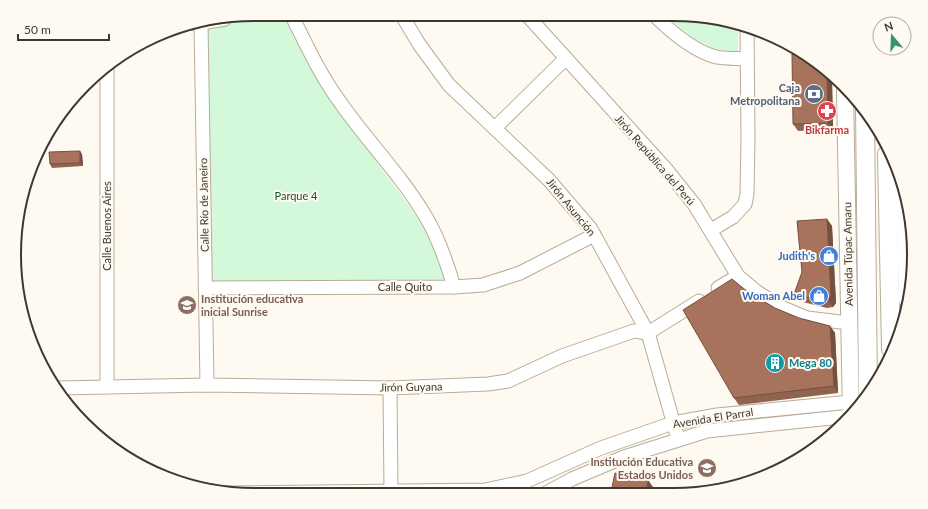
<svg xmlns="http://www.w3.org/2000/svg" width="928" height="509" font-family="Lato,sans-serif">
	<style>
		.green { fill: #d3f8da }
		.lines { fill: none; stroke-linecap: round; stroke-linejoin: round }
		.minor-casing { stroke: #b7ac96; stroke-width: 15 }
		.major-casing { stroke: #b7ac96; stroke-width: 18 }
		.highway-casing { stroke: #b7ac96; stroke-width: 20 }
		.minor { stroke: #fff; stroke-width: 13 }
		.major { stroke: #fff; stroke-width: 16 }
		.highway { stroke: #fff; stroke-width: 18 }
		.wall { fill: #90634f }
		.shaded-wall { fill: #755040 }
		.building { fill: #a7735c; stroke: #755040 }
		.labels { text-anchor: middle; stroke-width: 4; stroke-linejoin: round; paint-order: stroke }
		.service-label { font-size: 11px; font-weight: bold; fill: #4e5e75; stroke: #fffaf1; text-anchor: end }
		.health-label { font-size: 11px; font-weight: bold; fill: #be3a42; stroke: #fffaf1 }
		.street-label { font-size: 11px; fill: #3e3930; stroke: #fffaf1 }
		.park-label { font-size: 11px; fill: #08592b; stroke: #fffaf1 }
		.shop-label { font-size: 11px; font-weight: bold; fill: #366cbe; stroke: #fffaf1; text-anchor: end }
		.education-label { font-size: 11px; font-weight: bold; fill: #785e54; stroke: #fffaf1; text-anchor: start }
		.culture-label { font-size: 11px; font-weight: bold; fill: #0d838f; stroke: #fffaf1; text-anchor: start }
		.rim { fill: none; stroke: #3e3930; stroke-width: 2 }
	</style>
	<rect width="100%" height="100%" fill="#fffaf1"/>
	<!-- green -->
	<g class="green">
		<path d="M284,14L310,68L333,104L416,215L436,250L446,281L210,283L207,28Z"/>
		<path d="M663,14L689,15L738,23V52L714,49L695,39Z"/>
	</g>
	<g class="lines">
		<defs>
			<g id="minor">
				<path d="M291,14C306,44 320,75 340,102C367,141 402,176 426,217C439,239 447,263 454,287"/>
				<path d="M401,14L419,44L449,85L549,180L591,229L648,333L678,439"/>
				<path d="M526,14L666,169L694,204L738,276L757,292L783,308L807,318L849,323"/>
				<path d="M653,14C669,30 694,51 716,57C726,59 737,58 747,59"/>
				<path d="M195,24L225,19"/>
				<path d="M201,24L207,385"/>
				<path d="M495,128L565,59"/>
				<path d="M711,230L733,217L745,204L747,194L748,137L747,27"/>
				<path d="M205,288L454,287L483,285L520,273L594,235"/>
				<path d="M718,288L738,276"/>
				<path d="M107,387V64"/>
				<path d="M58,388L207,385L390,388L488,384L508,381L562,356L634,331L648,333L699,301"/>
				<path d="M390,388L391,492"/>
				<path d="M228,493L485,490L527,481L601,448L673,423L717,415L850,402"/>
				<path d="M546,493L572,479L624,457L707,431L851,416"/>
			</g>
			<g id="major">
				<path d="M845,92L851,416"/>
				<path d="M904,189L907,300"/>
			</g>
			<g id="highway">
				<path d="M865,109L868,393"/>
				<path d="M887,154L891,349"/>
			</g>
		</defs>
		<!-- minor casing -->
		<use href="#minor" class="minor-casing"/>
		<!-- major casing -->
		<use href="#major" class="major-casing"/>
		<!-- highway casing -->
		<use href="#highway" class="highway-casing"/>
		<!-- minor -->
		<use href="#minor" class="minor"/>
		<!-- major -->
		<use href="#major" class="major"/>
		<!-- highway -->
		<use href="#highway" class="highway"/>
	</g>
	<!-- wall -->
	<g class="wall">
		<path d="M802,54L832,79L833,129L798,131L793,124Z"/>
		<path d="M82,154L83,166L52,168L50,164Z"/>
		<path d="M827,219L832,226L836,303L833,307L827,308L799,301L794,294Z"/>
		<path d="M748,292L775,308L799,318L830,326L835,333L838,393L739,405L734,398Z"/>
	</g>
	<!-- shaded-wall -->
	<g class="shaded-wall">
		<path d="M827,75L832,79L833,129L828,123Z"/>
		<path d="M80,151L82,154L83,166L80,163Z"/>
		<path d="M827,219L832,226L836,303L833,307L828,300Z"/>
		<path d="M830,326L835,333L838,393L834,386Z"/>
		<path d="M648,480L653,487L651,493H646Z"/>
	</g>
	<!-- building -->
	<g class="building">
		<path d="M792,54H802L827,75L828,123L793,124Z"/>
		<path d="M80,151V163L50,164L49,152Z"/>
		<path d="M827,219L831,296L828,300L822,301L794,294L802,272L797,221Z"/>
		<path d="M732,279L748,292L775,308L799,318L830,326L834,386L734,398L683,310Z"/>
		<path d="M615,473L648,480L646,493H617L611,492Z"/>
	</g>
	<!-- icons -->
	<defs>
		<symbol id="bank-disc" viewBox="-11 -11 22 22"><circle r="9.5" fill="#5c6f8a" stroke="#fffaf1"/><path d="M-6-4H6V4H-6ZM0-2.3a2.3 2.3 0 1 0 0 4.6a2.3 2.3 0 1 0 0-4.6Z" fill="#fff"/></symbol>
		<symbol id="pharmacy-disc" viewBox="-11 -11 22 22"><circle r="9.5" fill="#e0444e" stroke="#fffaf1"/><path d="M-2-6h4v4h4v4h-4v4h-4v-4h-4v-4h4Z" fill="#fff"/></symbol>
		<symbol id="shop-disc" viewBox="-11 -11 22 22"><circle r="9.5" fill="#3f7fe0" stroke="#fffaf1"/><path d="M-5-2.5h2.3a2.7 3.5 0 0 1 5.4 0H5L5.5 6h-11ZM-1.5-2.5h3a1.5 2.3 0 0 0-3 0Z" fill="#fff"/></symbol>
		<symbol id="school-disc" viewBox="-11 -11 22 22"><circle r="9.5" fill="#8d6e63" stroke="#fffaf1"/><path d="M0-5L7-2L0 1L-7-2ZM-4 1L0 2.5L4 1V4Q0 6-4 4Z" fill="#fff"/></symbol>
		<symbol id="building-disc" viewBox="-11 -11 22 22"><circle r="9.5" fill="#0f9aa8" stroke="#fffaf1"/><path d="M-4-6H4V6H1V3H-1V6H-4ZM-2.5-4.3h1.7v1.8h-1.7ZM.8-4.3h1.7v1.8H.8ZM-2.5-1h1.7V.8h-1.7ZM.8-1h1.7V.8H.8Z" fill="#fff"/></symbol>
	</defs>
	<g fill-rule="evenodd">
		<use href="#bank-disc" x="803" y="83" width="22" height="22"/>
		<use href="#pharmacy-disc" x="816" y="100" width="22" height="22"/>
		<use href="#shop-disc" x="818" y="245" width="22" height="22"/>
		<use href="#shop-disc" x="808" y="285" width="22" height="22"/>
		<use href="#school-disc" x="176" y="294" width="22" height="22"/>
		<use href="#building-disc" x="764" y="352" width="22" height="22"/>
		<use href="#school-disc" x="696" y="457" width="22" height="22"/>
	</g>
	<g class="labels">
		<!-- service labels -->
		<g class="service-label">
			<text x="800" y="92">Caja<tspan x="800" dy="13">Metropolitana</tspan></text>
		</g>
		<!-- health labels -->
		<g class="health-label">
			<text x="827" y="134">Bikfarma</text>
		</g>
		<!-- street labels -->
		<g class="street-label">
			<text transform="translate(655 160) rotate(49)" y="4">Jirón República del Perú</text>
			<text transform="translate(204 205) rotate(-91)" y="4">Calle Río de Janeiro</text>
			<text transform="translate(571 207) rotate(51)" y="4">Jirón Asunción</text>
			<text transform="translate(107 226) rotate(-90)" y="4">Calle Buenos Aires</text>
			<text transform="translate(848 254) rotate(-91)" y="4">Avenida Túpac Amaru</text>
			<text x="405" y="291">Calle Quito</text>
			<text transform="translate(411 387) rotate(-1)" y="4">Jirón Guyana</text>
			<text transform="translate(713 418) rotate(-9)" y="4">Avenida El Parral</text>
		</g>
		<!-- park labels -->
		<g class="park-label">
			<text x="296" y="200">Parque 4</text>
		</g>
		<!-- shop labels -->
		<g class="shop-label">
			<text x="815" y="260">Judith's</text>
			<text x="805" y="300">Woman Abel</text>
		</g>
		<!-- education labels -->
		<g class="education-label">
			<text x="201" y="303">Institución educativa<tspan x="201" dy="13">inicial Sunrise</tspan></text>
			<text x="693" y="466" text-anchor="end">Institución Educativa<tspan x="693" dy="13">Estados Unidos</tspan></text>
		</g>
		<!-- culture labels -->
		<g class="culture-label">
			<text x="789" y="367">Mega 80</text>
		</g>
	</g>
	<!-- crop -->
	<path d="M0 0H928V509H0ZM254 21H674A233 233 0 0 1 907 254V255A233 233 0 0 1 674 488H254A233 233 0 0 1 21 255V254A233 233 0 0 1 254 21Z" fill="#fffaf1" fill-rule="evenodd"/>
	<path class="rim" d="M254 21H674A233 233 0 0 1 907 254V255A233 233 0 0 1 674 488H254A233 233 0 0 1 21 255V254A233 233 0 0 1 254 21Z"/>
	<!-- north arrow -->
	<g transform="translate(892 36) rotate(341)"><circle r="19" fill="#fffaf1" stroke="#b2ada4"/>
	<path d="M0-3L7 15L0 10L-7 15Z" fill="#3a9368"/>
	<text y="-6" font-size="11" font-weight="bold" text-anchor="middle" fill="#3e3930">N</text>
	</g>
	<!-- scale -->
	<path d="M18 34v6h91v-6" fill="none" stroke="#3e3930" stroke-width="2"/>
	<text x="24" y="34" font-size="12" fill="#3e3930" stroke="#fffaf1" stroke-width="3" paint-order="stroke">50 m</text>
</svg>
